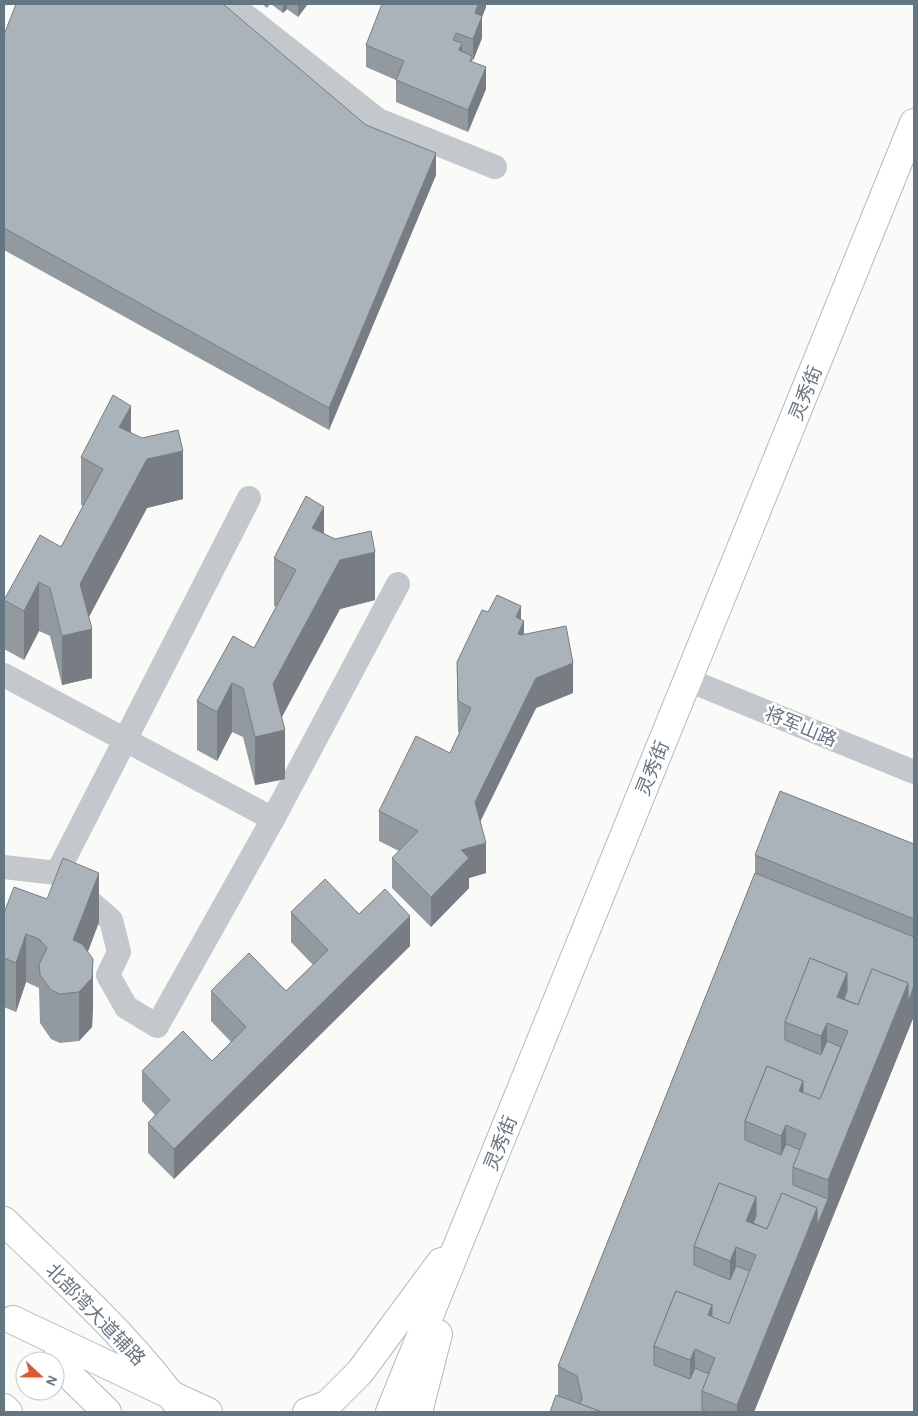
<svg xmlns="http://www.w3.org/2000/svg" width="918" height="1416" font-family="'Alegreya Sans','Noto Sans SC',sans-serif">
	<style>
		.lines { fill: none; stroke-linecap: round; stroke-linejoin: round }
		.major-casing { stroke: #b5babe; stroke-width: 30 }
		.highway-casing { stroke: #b4b9bd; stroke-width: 30 }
		.minor { stroke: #c3c8cc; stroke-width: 24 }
		.major { stroke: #fff; stroke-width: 28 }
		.highway { stroke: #fff; stroke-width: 28 }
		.wall { fill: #929a9f }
		.shaded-wall { fill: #777d82 }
		.building { fill: #aab3b9; stroke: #777d82 }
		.labels { text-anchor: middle; stroke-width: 5; stroke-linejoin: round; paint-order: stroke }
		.street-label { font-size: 19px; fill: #657683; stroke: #fff }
	</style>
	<rect width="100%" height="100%" fill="#fafaf8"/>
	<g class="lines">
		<defs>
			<g id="major">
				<path d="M4,1221C66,1282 133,1340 183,1412"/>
				<path d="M171,1395L208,1412"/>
				<path d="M307,1412L327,1405L360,1372L441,1262"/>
				<path d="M390,1412L914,123"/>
				<path d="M418,1412L438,1334"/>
			</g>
			<g id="highway">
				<path d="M13,1320L171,1395"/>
				<path d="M55,1361L107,1412"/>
				<path d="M4,1408L8,1412"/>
			</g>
		</defs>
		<!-- major casing -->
		<use href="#major" class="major-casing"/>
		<!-- highway casing -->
		<use href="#highway" class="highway-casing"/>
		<!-- minor -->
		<g class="minor">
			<path d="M231,4L378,120L495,167"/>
			<path d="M249,498L57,873L111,920L119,952L108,975L126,1007L157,1026L273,819"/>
			<path d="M4,675L273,819L398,584"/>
			<path d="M688,680L914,772"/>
			<path d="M4,867L57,873"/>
		</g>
		<!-- major -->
		<use href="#major" class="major"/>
		<!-- highway -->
		<use href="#highway" class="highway"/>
	</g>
	<!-- wall -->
	<g class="wall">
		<path d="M262,4H270L267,8Z"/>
		<path d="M271,4H307V5L298,17L287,9L283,13Z"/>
		<path d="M486,4V7L482,17V38L472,61L486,89L468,132L396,102V80L366,67V45Z"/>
		<path d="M4,35L436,175L329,430L4,250Z"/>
		<path d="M131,432L183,499L147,508L89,616L92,678L62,685L50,636L39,631L24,660L4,649V600L61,547L83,506L81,505V457Z"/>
		<path d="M324,533L375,600L340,609L282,717L285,779L255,785L243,737L232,732L217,761L197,750V701L254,648L276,607L274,606V558Z"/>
		<path d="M488,612L521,619L524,634L573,693L536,708L480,822L486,873L469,878V888L431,927L392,888V858L399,851L379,841V811L450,753L460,732H458L457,692V662Z"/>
		<path d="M914,844V1016L754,1412H550L558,1396V1366L755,873V855Z"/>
		<path d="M291,912L359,914L410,946L174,1179L148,1153V1123L155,1115L142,1101V1071L212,1061L231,1042L211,1021V991H286L313,965L291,942Z"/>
		<path d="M4,913L99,922L88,952L93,1008L92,1027L79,1041L60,1043L51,1039L40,1023L39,988L26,982L16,1012L4,1007Z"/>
	</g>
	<!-- shaded-wall -->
	<g class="shaded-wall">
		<path d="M283,4H287V9L283,13Z"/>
		<path d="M298,4H307V5L298,17Z"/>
		<path d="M478,4H486V7L482,17V38L473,61V39L475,13Z"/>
		<path d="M462,43V65L459,50Z"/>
		<path d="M486,67V89L468,132V110Z"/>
		<path d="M436,153V175L329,430V408Z"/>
		<path d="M131,406V454L119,427Z"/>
		<path d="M183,451V499L147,508L81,632L92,629V678L62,685V636L80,584L147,459Z"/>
		<path d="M324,507V555L312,528Z"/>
		<path d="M375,552V600L340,609L273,733L285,730V779L255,785V737L273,684L340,560Z"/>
		<path d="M39,582V631L24,660V611Z"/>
		<path d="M521,606V627L524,621V651L518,664L516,617Z"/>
		<path d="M573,663V693L536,708L475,832V802L536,678Z"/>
		<path d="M232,683V732L217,761V712Z"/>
		<path d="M486,843V873L469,878V888L431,927V897L461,850Z"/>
		<path d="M99,873V922L73,989V940Z"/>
		<path d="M410,916V946L174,1179V1149Z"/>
		<path d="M26,934V982L16,1012V963Z"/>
		<path d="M93,959V1008L92,1027L79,1041V992Z"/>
		<path d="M847,973V1019L837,997Z"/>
		<path d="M908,983L914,986V1016L754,1412H737V1405L817,1208L828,1199V1180Z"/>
		<path d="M827,1023V1071L821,1085V1036Z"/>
		<path d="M803,1081V1111L799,1091Z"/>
		<path d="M786,1125V1174L781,1185V1136Z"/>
		<path d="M756,1197V1243L746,1221Z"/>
		<path d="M736,1247V1296L730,1310V1261Z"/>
		<path d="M712,1305V1336L708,1315Z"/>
		<path d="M695,1349V1398L690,1409V1360Z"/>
	</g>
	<!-- building -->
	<g class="building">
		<path d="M16,4H223L366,125L436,153L329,408L4,228V35Z"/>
		<path d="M382,4H478L475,13L482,16L473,39L456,33L453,40L462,43L459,50L472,56L470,61L486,67L468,110L396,80L404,61L366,45Z"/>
		<path d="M113,395L131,406L119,427L142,438L178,430L183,451L147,459L80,584L92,629L62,636L50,588L39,582L24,611L4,600L40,535L61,547L103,469L81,457Z"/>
		<path d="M306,496L324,507L312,528L335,539L371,531L375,552L340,560L273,684L285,730L255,737L243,688L232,683L217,712L197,701L233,636L254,648L296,570L274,558Z"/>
		<path d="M497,595L521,606L516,617L524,621L518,634L521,635L566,626L573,663L536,678L475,802L486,843L461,850L469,858L431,897L392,858L418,831L379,811L416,736L450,753L471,708L458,701L457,662L482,610L488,612Z"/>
		<path d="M780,791L914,844V919L755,855Z"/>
		<path d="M63,858L99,873L73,940L82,944L93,959L92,978L79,992L60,994L51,990L40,975L39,965L47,948L39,939L26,934L16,963L4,958V913L14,887L47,899Z"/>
		<path d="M755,873L914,937V986L908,1002V983L872,969L858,1005L844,999L847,991V973L810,958L785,1022V1040L821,1055L827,1041L841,1047L820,1099L803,1093V1081L767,1066L745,1121V1140L781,1155L786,1144L800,1150L793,1167V1185L828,1199L817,1226V1208L782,1193L767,1229L753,1223L756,1216V1197L719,1183L694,1246V1265L730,1280L736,1266L750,1271L729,1324L712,1317V1305L676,1291L654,1346V1365L690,1379L695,1368L709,1374L702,1391V1410L709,1412H602L580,1404L582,1398L577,1376L558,1366Z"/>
		<path d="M325,879L359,914L385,889L410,916L174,1149L148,1123L170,1100L142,1071L183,1031L212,1061L246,1027L211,991L249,953L286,991L328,950L291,912Z"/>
		<path d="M810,958L847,973L837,997L858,1005L872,969L908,983L828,1180L793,1167L806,1134L786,1125L781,1136L745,1121L767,1066L803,1081L799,1091L820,1099L848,1031L827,1023L821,1036L785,1022Z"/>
		<path d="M719,1183L756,1197L746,1221L767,1229L782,1193L817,1208L737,1405L702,1391L715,1358L695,1349L690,1360L654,1346L676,1291L712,1305L708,1315L729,1324L756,1255L736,1247L730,1261L694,1246Z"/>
		<path d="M556,1395L602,1412H550Z"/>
	</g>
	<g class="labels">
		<!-- street labels -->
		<g class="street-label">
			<text transform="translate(805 393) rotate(-68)" y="7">灵秀街</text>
			<text transform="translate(801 726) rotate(22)" y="7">将军山路</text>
			<text transform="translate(652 768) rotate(-68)" y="7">灵秀街</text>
			<text transform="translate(500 1143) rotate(-68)" y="7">灵秀街</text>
			<text transform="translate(96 1314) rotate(46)" y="7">北部湾大道辅路</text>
		</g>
	</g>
	<!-- border -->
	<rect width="918" height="1416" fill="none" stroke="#657683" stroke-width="10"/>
	<!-- north arrow -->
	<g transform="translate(40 1376) rotate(112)"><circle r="24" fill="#ffffff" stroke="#c1c8cd"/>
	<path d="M0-4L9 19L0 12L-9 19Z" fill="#e4572e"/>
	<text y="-8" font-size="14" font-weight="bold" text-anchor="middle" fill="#657683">N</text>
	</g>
</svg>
